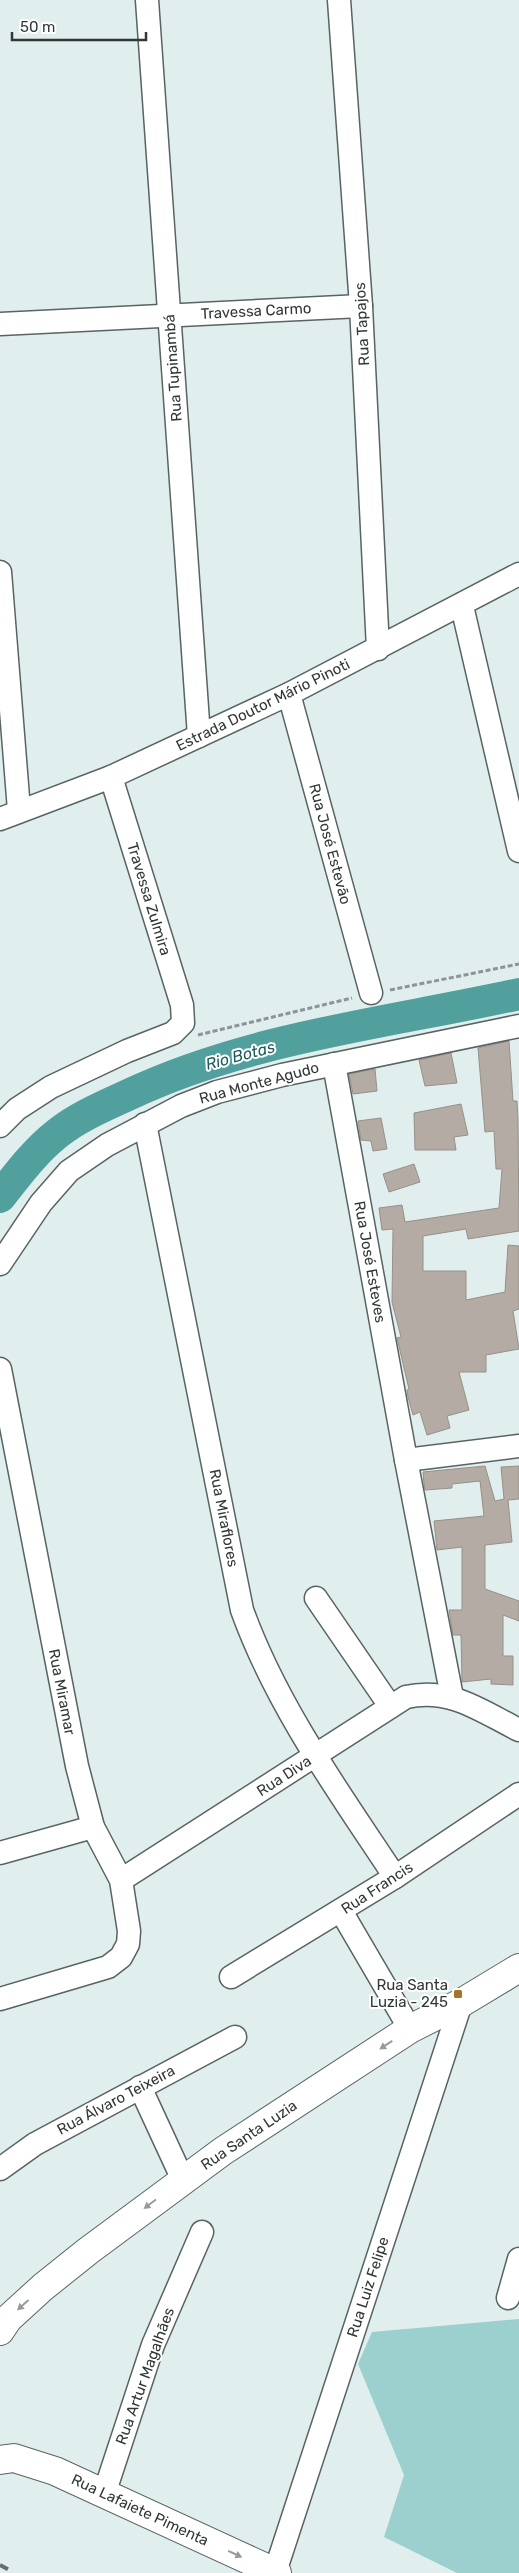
<svg xmlns="http://www.w3.org/2000/svg" width="519" height="2573" font-family="Rubik,sans-serif">
	<style>
		.grass { fill: #9bd0ce }
		.lines { fill: none; stroke-linecap: round; stroke-linejoin: round }
		.river { stroke: #52a09e; stroke-width: 32 }
		.building { fill: #b4aca4; stroke: #979087 }
		.minor-casing { stroke: #586463; stroke-width: 25 }
		.major-casing { stroke: #586463; stroke-width: 30 }
		.path { stroke: #8b9595; stroke-width: 3; stroke-dasharray: 5 2.5; stroke-linecap: butt }
		.minor { stroke: #fff; stroke-width: 22 }
		.major { stroke: #fff; stroke-width: 28 }
		.rail { stroke: #656c6c; stroke-width: 4; stroke-dasharray: 9 9; stroke-linecap: butt }
		.oneway { fill: #989b9b }
		.poi-dot { fill: #a7722c; stroke: #fff; stroke-width: 2 }
		.labels { text-anchor: middle; stroke-width: 4; stroke-linejoin: round; paint-order: stroke }
		.street-label { font-size: 15px; fill: #323737; stroke: #fff }
		.poi-label { font-size: 15px; fill: #323737; stroke: #fff; text-anchor: end }
		.water-label { font-size: 16px; font-style: italic; fill: #195b5a; stroke: #fff }
	</style>
	<rect width="100%" height="100%" fill="#e0eeee"/>
	<!-- grass -->
	<path class="grass" d="M519,2319V2573H457L384,2537L404,2475L358,2364L372,2332Z"/>
	<g class="lines">
		<!-- river -->
		<path class="river" d="M0,1197C18,1174 35,1151 58,1133C78,1117 104,1106 128,1095C251,1037 388,1023 519,994"/>
	</g>
	<!-- building -->
	<g class="building">
		<path d="M509,1041L513,1101H517L518,1119L519,1231L468,1239L466,1229L423,1236V1271H466V1300L505,1292L508,1245L519,1246V1309L513,1311L519,1349L486,1355V1372H459L469,1410L447,1416L450,1428L427,1435L420,1412L413,1415L408,1397L407,1390L409,1389L397,1338L401,1337L392,1302L393,1229L382,1230L379,1208L402,1205L405,1222L499,1208L502,1169H496L494,1131L485,1132L478,1048Z"/>
		<path d="M451,1053L457,1083L425,1086L419,1060Z"/>
		<path d="M375,1069L377,1091L353,1094L349,1074Z"/>
		<path d="M461,1104L468,1135L454,1137L456,1150H415L414,1113Z"/>
		<path d="M381,1118L387,1149L373,1151L371,1141L361,1140L358,1121Z"/>
		<path d="M414,1164L420,1182L389,1192L383,1174Z"/>
		<path d="M485,1466L495,1501L504,1499L501,1467L519,1466V1499L508,1500L512,1542L485,1545V1589L519,1601V1621L503,1615V1656H513V1685L491,1684V1679L462,1682L461,1635H453L449,1610H462V1547L437,1550L434,1521L484,1516L480,1481L452,1484V1488L425,1490L424,1484L423,1472Z"/>
	</g>
	<g class="lines">
		<defs>
			<g id="minor">
				<path d="M147,0L199,736"/>
				<path d="M339,0L361,306L378,649"/>
				<path d="M0,324L361,306"/>
				<path d="M0,572L19,810"/>
				<path d="M462,606L519,851"/>
				<path d="M289,694L371,993"/>
				<path d="M0,819L111,777L289,694L519,574"/>
				<path d="M334,1064L406,1460L452,1697"/>
				<path d="M145,1124L242,1610C277,1707 339,1792 395,1877"/>
				<path d="M0,1126L17,1109L51,1087L127,1051L173,1033L183,1023L182,1005L111,777"/>
				<path d="M0,1264L41,1203L69,1171L107,1145L181,1106L217,1092L282,1075L519,1026"/>
				<path d="M0,1369L77,1766L93,1827L121,1880L129,1931L128,1944L121,1957L108,1967L0,1999"/>
				<path d="M406,1460L519,1446"/>
				<path d="M316,1598L390,1706"/>
				<path d="M0,1853L93,1827"/>
				<path d="M121,1880L406,1697C450,1687 481,1711 519,1730"/>
				<path d="M341,1911L410,2029"/>
				<path d="M231,1977L395,1877L519,1794"/>
				<path d="M140,2087L183,2180"/>
				<path d="M0,2169L35,2144L235,2037"/>
				<path d="M508,2298L519,2259"/>
				<path d="M104,2494L153,2345L202,2232"/>
				<path d="M275,2572L461,2003"/>
			</g>
			<g id="major">
				<path d="M0,2331L8,2319L43,2287L88,2251L223,2151L410,2029L461,2003L519,1968"/>
				<path d="M0,2460L14,2458L55,2471L277,2573"/>
			</g>
		</defs>
		<!-- minor casing -->
		<use href="#minor" class="minor-casing"/>
		<!-- major casing -->
		<use href="#major" class="major-casing"/>
		<!-- path -->
		<g class="path">
			<path d="M390,990L519,964"/>
			<path d="M198,1035L352,998"/>
		</g>
		<!-- minor -->
		<use href="#minor" class="minor"/>
		<!-- major -->
		<use href="#major" class="major"/>
		<!-- rail -->
		<path class="rail" d="M0,2565L15,2573"/>
	</g>
	<!-- one-way arrows -->
	<defs><path id="oneway-solid" d="M-6-.8H1V-3.2L6.5 0L1 3.2V.8H-6Z" transform="scale(1.25)"/></defs>
	<g class="oneway">
		<use href="#oneway-solid" transform="translate(386 2045) rotate(147)"/>
		<use href="#oneway-solid" transform="translate(150 2204) rotate(143)"/>
		<use href="#oneway-solid" transform="translate(23 2305) rotate(138)"/>
		<use href="#oneway-solid" transform="translate(235 2554) rotate(25)"/>
	</g>
	<!-- markers -->
	<rect class="poi-dot" x="453" y="1989" width="10" height="10" rx="2.5"/>
	<g class="labels">
		<!-- street labels -->
		<g class="street-label">
			<text transform="translate(256 311) rotate(-3)" y="5">Travessa Carmo</text>
			<text transform="translate(362 324) rotate(-93)" y="5">Rua Tapajos</text>
			<text transform="translate(173 368) rotate(-94)" y="5">Rua Tupinambá</text>
			<text transform="translate(263 705) rotate(-26)" y="5">Estrada Doutor Mário Pinoti</text>
			<text transform="translate(330 844) rotate(75)" y="5">Rua José Estevão</text>
			<text transform="translate(149 899) rotate(73)" y="5">Travessa Zulmira</text>
			<text transform="translate(259 1083) rotate(-15)" y="5">Rua Monte Agudo</text>
			<text transform="translate(370 1262) rotate(80)" y="5">Rua José Esteves</text>
			<text transform="translate(224 1518) rotate(79)" y="5">Rua Miraflores</text>
			<text transform="translate(62 1692) rotate(79)" y="5">Rua Miramar</text>
			<text transform="translate(284 1776) rotate(-33)" y="5">Rua Diva</text>
			<text transform="translate(377 1888) rotate(-33)" y="5">Rua Francis</text>
			<text transform="translate(116 2100) rotate(-28)" y="5">Rua Álvaro Teixeira</text>
			<text transform="translate(249 2135) rotate(-34)" y="5">Rua Santa Luzia</text>
			<text transform="translate(368 2287) rotate(-72)" y="5">Rua Luiz Felipe</text>
			<text transform="translate(145 2376) rotate(-70)" y="5">Rua Artur Magalhães</text>
			<text transform="translate(140 2510) rotate(25)" y="5">Rua Lafaiete Pimenta</text>
		</g>
		<!-- poi labels -->
		<g class="poi-label">
			<text x="448" y="1990">Rua Santa<tspan x="448" dy="17">Luzia - 245</tspan></text>
		</g>
		<!-- water labels -->
		<g class="water-label">
			<text transform="translate(240 1055) rotate(-15)" y="6">Rio Botas</text>
		</g>
	</g>
	<!-- scale -->
	<path d="M12 32v8h134v-8" fill="none" stroke="#323737" stroke-width="2.5"/>
	<text x="20" y="32" font-size="15" fill="#323737" stroke="#ffffff" stroke-width="4" paint-order="stroke">50 m</text>
</svg>
